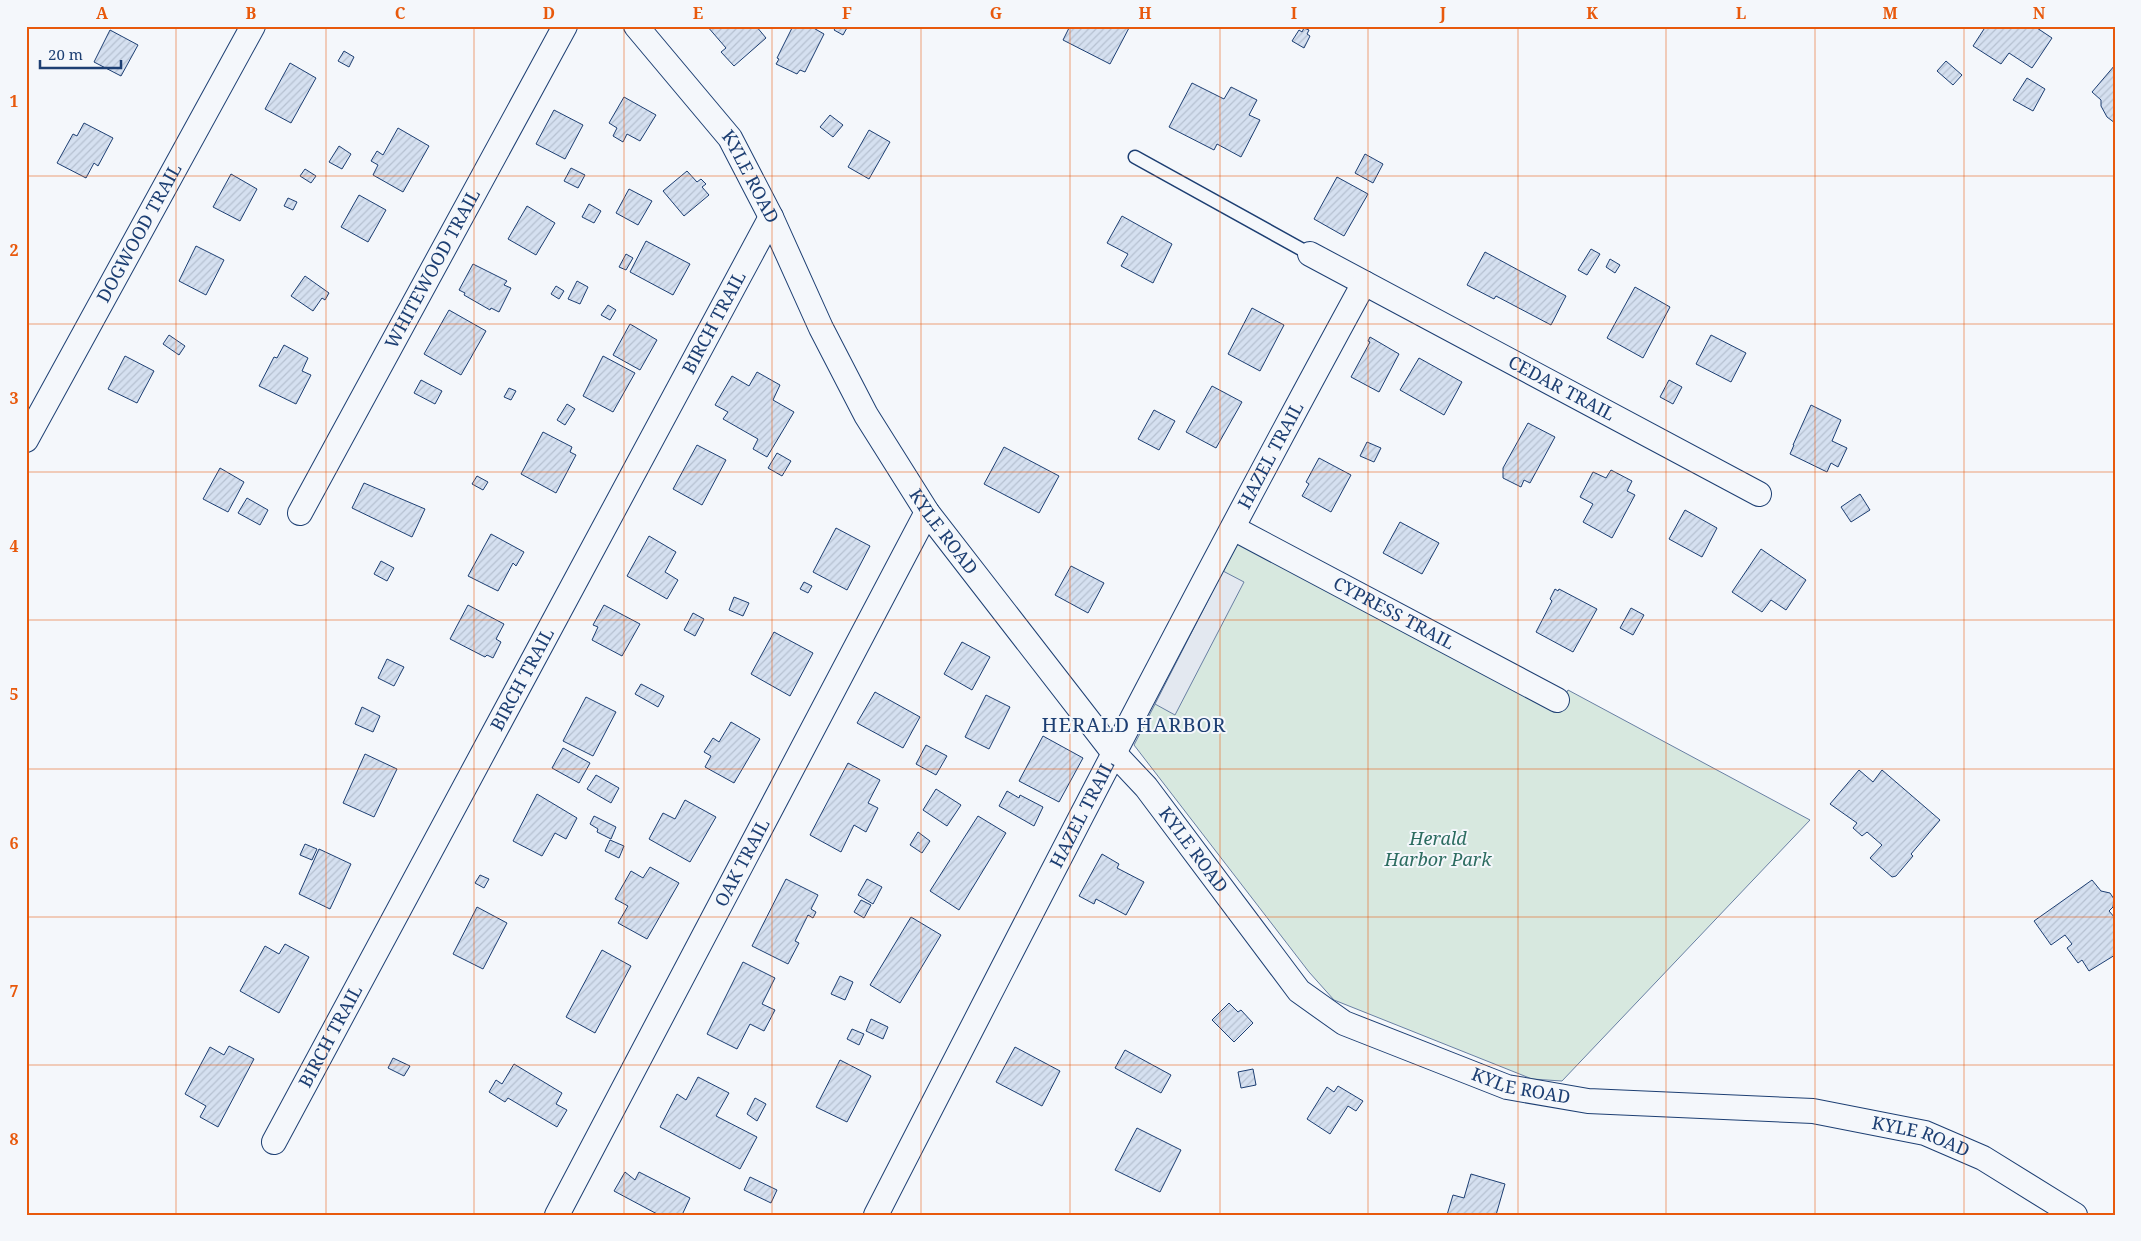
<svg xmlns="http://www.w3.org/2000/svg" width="2141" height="1241" font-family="'Noto Serif',serif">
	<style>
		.park { fill: #d7e8df; stroke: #687fa3 }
		.parking { fill: #e3e8f0; stroke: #687fa3 }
		.building { fill: url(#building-hatch); stroke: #1d3f73 }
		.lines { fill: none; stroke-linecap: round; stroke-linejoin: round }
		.lane-casing { stroke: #1d3f73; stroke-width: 15 }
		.street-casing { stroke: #1d3f73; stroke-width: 26 }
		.lane { stroke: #f4f7fb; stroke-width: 12 }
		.street { stroke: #f4f7fb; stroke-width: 24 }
		.grid { fill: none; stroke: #e8590c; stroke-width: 1; stroke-opacity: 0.55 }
		.labels { text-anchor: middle; stroke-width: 4; stroke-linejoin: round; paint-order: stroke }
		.street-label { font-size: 18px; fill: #1d3f73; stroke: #f4f7fb }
		.park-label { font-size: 18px; font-style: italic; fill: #2c6c60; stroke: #f4f7fb }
		.quarter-label { font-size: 20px; letter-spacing: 1px; fill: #1d3f73; stroke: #f4f7fb }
		.neatline { fill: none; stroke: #e8590c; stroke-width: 2 }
		.grid-label { font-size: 16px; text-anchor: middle; font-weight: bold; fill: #e8590c }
	</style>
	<defs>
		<pattern id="building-hatch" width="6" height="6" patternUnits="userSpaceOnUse" patternTransform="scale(1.25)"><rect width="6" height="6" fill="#d5e0f0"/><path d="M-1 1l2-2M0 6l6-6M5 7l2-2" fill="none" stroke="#b6c1d1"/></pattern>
	</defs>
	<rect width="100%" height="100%" fill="#f4f7fb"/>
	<!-- park -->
	<path class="park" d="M1238,543L1556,712L1568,690L1810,820L1562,1081L1532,1079L1334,1000L1309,972L1134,745Z"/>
	<!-- parking -->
	<path class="parking" d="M1223,571L1244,582L1175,715L1155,704Z"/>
	<!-- building -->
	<g class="building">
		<path d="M707,26H756L766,38L734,66L721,52L726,48Z"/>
		<path d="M793,26H810L824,34L805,72L800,70L797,74L776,64L779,59L777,58Z"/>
		<path d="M837,26H848L843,35L834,30Z"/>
		<path d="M1070,26H1130L1110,64L1063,40Z"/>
		<path d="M1986,26H2034L2052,38L2032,68L2009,53L2001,64L1973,46Z"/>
		<path d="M1304,28L1309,30L1307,34L1310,36L1304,48L1292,41L1299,30L1302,32Z"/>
		<path d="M110,30L138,45L121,76L94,62Z"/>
		<path d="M344,51L354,57L349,67L338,61Z"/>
		<path d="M1946,61L1962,75L1953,85L1937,71Z"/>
		<path d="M290,63L316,78L291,123L265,109Z"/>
		<path d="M2115,65V123L2107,117L2101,106V100L2092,92Z"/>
		<path d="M2027,78L2045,89L2033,111L2013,100Z"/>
		<path d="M1192,83L1224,99L1231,87L1257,100L1249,115L1260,120L1241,157L1217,144L1214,150L1169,127Z"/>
		<path d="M624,97L656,115L640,141L627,134L623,142L613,136L617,128L609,123Z"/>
		<path d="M554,110L583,125L565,159L536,144Z"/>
		<path d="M830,115L843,125L833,137L820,127Z"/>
		<path d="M84,123L113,138L98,166L94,163L86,178L57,163L73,134L77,136Z"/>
		<path d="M398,128L429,146L403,192L373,175L378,165L371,161L377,151L383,155Z"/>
		<path d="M869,130L890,142L869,179L848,167Z"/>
		<path d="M339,146L351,154L342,169L329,162Z"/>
		<path d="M1365,154L1383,164L1373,183L1355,173Z"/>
		<path d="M571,168L585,175L578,188L564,181Z"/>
		<path d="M305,169L316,176L311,183L300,176Z"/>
		<path d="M687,171L697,182L701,179L706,184L702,187L709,195L684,216L663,191Z"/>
		<path d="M231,174L257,189L240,221L213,207Z"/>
		<path d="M1337,177L1368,194L1344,236L1314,219Z"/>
		<path d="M629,189L652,201L638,225L616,213Z"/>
		<path d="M359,195L386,210L368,242L341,227Z"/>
		<path d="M288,198L297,202L293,210L284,206Z"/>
		<path d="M589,204L601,211L594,223L582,217Z"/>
		<path d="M527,206L555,223L536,255L508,239Z"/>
		<path d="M1122,216L1172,244L1153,283L1121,266L1128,254L1107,243Z"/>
		<path d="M646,241L690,264L673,295L630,272Z"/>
		<path d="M196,246L224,260L206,295L179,281Z"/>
		<path d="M1591,249L1600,254L1587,275L1578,270Z"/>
		<path d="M1485,252L1566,296L1551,325L1496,296L1494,299L1467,285Z"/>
		<path d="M626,254L633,258L626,270L619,267Z"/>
		<path d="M1610,259L1620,265L1615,273L1606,267Z"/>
		<path d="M473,264L507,281L504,285L511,288L499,312L491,308L490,310L464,295L465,293L459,290Z"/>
		<path d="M305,276L329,293L325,300L322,298L313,311L291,296Z"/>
		<path d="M577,281L588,287L580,304L568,299Z"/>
		<path d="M556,286L564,291L559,299L551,294Z"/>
		<path d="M1635,287L1670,307L1643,358L1607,338Z"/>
		<path d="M608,305L616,310L610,320L601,315Z"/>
		<path d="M1252,308L1284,325L1260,371L1228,354Z"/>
		<path d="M449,310L486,331L461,375L424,354Z"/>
		<path d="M630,324L657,340L640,370L613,355Z"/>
		<path d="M169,335L185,346L179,355L163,344Z"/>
		<path d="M1711,335L1746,353L1731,382L1696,364Z"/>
		<path d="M1370,337L1399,354L1379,392L1351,377L1370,342L1368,341Z"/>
		<path d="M284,345L308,358L302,371L311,375L296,404L259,386L274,357L277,358Z"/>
		<path d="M125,356L154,371L137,403L108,389Z"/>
		<path d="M603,356L635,373L613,412L583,396Z"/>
		<path d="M1419,358L1462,382L1444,415L1400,390Z"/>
		<path d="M757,372L780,385L773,400L794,412L767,457L753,449L758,439L723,419L728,412L715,405L732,376L749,386Z"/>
		<path d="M421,380L442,391L435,404L414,393Z"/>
		<path d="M1669,380L1682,387L1673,404L1660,397Z"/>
		<path d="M1212,386L1242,402L1216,448L1186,432Z"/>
		<path d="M509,388L516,391L511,400L504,397Z"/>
		<path d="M567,404L575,409L565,425L557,420Z"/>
		<path d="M1811,405L1841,420L1832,441L1847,448L1838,467L1831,463L1827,472L1790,454L1794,445H1793Z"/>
		<path d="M1154,410L1175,421L1159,450L1138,439Z"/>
		<path d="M1528,423L1555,437L1530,483L1524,480L1521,487L1503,478V468Z"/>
		<path d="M543,432L572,447L570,452L576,455L556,493L521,474Z"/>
		<path d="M1367,442L1381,448L1374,462L1360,456Z"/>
		<path d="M697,445L726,460L702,505L673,489Z"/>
		<path d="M1004,447L1059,476L1039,513L984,484Z"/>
		<path d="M777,453L791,461L782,476L768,468Z"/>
		<path d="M1319,458L1351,475L1331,512L1302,496L1309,484L1306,482Z"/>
		<path d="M220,468L244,482L228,512L203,499Z"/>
		<path d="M1611,470L1632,481L1627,491L1635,495L1612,538L1583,522L1593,504L1580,497L1593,472L1606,478Z"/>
		<path d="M477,476L488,482L483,490L472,484Z"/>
		<path d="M364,483L425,509L412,537L352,508Z"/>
		<path d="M1860,494L1870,510L1851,522L1841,507Z"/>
		<path d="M247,498L268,510L260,525L238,513Z"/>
		<path d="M1685,510L1717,528L1702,557L1669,539Z"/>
		<path d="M1400,522L1439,543L1422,574L1383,553Z"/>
		<path d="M836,528L870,546L847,590L813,572Z"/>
		<path d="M491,534L524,552L516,566L513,563L498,591L468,576Z"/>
		<path d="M649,536L676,552L665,572L678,580L667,599L627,576Z"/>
		<path d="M1761,549L1806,580L1786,610L1771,600L1762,612L1732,592Z"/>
		<path d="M381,561L394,568L387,581L374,574Z"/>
		<path d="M1071,566L1104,583L1088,613L1055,595Z"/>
		<path d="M804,582L812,586L808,593L800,589Z"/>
		<path d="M1555,589L1558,591L1559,589L1597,609L1573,652L1536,632L1552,601L1550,599Z"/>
		<path d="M734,597L749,603L743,616L729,610Z"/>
		<path d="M468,605L504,624L496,639L501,642L493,658L487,655L485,657L450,639Z"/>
		<path d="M604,605L640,624L622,656L592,640L598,627L593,625Z"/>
		<path d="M1631,608L1644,615L1633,635L1620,628Z"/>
		<path d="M693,613L704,619L695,636L684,630Z"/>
		<path d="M774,632L813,653L790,696L751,674Z"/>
		<path d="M962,642L990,657L972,690L944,674Z"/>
		<path d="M387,659L404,667L394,686L378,678Z"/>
		<path d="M641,684L664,696L658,707L635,694Z"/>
		<path d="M875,692L920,717L903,748L857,723Z"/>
		<path d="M986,695L1010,707L989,749L965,737Z"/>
		<path d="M586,697L616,712L593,756L563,741Z"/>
		<path d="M362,707L380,716L373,732L355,724Z"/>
		<path d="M731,722L760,739L734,783L705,767L711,756L704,752L713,738L719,742Z"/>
		<path d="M1043,736L1083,758L1059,802L1019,781Z"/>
		<path d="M926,745L947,756L936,775L916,764Z"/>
		<path d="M563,748L590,763L579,783L552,768Z"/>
		<path d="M365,754L397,769L374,817L343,803Z"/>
		<path d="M848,763L880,780L868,803L878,808L866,832L854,825L841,852L810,835Z"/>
		<path d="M1859,770L1873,782L1882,770L1940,820L1911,854L1913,856L1896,876L1892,877L1870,858L1882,845L1867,832L1862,836L1853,828L1857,823L1830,804Z"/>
		<path d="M596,775L619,788L611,803L587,789Z"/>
		<path d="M936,789L961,805L947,826L923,810Z"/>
		<path d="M1007,791L1019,798L1020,795L1043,807L1034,826L999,806Z"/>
		<path d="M537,794L577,818L566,839L555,833L542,856L513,841Z"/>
		<path d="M685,800L716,817L690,862L649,839L663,813L675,819Z"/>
		<path d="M594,816L616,827L611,839L597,832L598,829L590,824Z"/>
		<path d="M978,816L1006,833L959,910L930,891Z"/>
		<path d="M918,832L930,841L922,853L910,845Z"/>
		<path d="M610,840L624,846L619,858L605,851Z"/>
		<path d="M305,844L317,849L312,860L300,855Z"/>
		<path d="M319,849L351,864L330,909L299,894Z"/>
		<path d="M1102,854L1119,864L1117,868L1144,882L1126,915L1096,899L1094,904L1079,896Z"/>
		<path d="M650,867L679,883L647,939L618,923L628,906L615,899L631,871L643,878Z"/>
		<path d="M480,875L489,879L484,888L475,883Z"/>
		<path d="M786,879L818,895L811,909L816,912L813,918L808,915L795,941L799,943L788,964L752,946Z"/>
		<path d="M867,879L882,887L873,904L858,895Z"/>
		<path d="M2092,880L2101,891L2110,893L2114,899L2113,907L2109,911L2115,918V955L2089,971L2082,960L2078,963L2067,948L2072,944L2065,935L2051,945L2034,921Z"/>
		<path d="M861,900L871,905L864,918L854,912Z"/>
		<path d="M477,907L507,923L483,969L453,954Z"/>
		<path d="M911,917L941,935L900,1003L870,985Z"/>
		<path d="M285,944L309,957L279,1013L240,991L265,946L279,954Z"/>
		<path d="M602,950L631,966L595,1033L566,1017Z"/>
		<path d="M743,962L775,978L762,1004L775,1010L764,1031L750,1024L737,1049L707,1034Z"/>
		<path d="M840,976L853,982L845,1000L831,994Z"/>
		<path d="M1229,1003L1238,1012L1241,1010L1253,1023L1234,1042L1212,1020Z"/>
		<path d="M871,1019L888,1027L883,1039L866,1031Z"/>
		<path d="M852,1029L864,1034L859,1045L847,1039Z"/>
		<path d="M229,1046L254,1059L218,1127L200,1117L206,1106L185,1094L210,1047L224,1055Z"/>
		<path d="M1015,1047L1060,1071L1042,1106L996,1082Z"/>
		<path d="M1125,1050L1171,1075L1161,1093L1115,1068Z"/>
		<path d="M393,1058L410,1066L404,1076L388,1068Z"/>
		<path d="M840,1060L871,1076L847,1122L816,1107Z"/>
		<path d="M514,1064L562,1093L556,1104L567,1110L557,1127L508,1098L505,1102L489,1092L496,1080L502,1084Z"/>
		<path d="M1253,1069L1256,1085L1241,1088L1238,1072Z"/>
		<path d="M698,1077L729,1093L716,1116L757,1137L740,1169L660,1127L677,1094L686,1100Z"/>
		<path d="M1338,1086L1363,1101L1356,1111L1348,1106L1330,1134L1307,1119L1327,1087L1334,1092Z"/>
		<path d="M755,1098L766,1104L757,1121L747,1114Z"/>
		<path d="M1137,1128L1181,1150L1160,1192L1115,1170Z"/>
		<path d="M625,1172L635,1180L639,1172L690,1198L682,1215H659L614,1191Z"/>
		<path d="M1471,1174L1505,1184L1496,1215H1447L1453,1195L1464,1198Z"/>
		<path d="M750,1177L777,1190L771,1203L744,1190Z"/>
	</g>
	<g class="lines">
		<defs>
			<path id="lane" d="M1135,157L1310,254"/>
			<g id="street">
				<path id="s1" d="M636,26L730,138L771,217L821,328L866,415L927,512L1113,752L1146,787L1299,991L1344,1023L1507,1087L1588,1101L1813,1111L1925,1133L1983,1158L2075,1215"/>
				<path id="s2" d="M1310,254L1759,494"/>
				<path id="s3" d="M26,440L253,26"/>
				<path id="s4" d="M300,513L565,26"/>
				<path id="s5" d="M1233,528L1557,700"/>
				<path id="s6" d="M274,1142L771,217"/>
				<path id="s7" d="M557,1215L927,512"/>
				<path id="s8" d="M876,1215C1036,903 1196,591 1364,283"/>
			</g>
		</defs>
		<!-- lane casing -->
		<use href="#lane" class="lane-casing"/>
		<!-- street casing -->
		<use href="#street" class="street-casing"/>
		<!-- lane -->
		<use href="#lane" class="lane"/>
		<!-- street -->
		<use href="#street" class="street"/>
	</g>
	<!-- grid -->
	<path class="grid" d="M176,26V1215M326,26V1215M474,26V1215M624,26V1215M772,26V1215M921,26V1215M1070,26V1215M1220,26V1215M1368,26V1215M1518,26V1215M1666,26V1215M1815,26V1215M1964,26V1215M26,176H2115M26,324H2115M26,472H2115M26,620H2115M26,769H2115M26,917H2115M26,1065H2115"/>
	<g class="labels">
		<!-- street labels -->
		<g class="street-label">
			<text dy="6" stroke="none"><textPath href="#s1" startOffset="190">KYLE ROAD</textPath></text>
			<text dy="6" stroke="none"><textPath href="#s3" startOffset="236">DOGWOOD TRAIL</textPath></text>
			<text dy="6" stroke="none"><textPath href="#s4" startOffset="278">WHITEWOOD TRAIL</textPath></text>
			<text dy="6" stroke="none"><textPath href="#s6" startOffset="930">BIRCH TRAIL</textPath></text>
			<text dy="6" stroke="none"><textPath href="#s2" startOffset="285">CEDAR TRAIL</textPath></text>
			<text dy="6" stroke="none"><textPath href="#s8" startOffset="856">HAZEL TRAIL</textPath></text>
			<text dy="6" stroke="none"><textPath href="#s1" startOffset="595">KYLE ROAD</textPath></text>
			<text dy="6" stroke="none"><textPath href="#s5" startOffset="182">CYPRESS TRAIL</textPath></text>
			<text dy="6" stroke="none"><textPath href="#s6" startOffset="525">BIRCH TRAIL</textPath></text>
			<text dy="6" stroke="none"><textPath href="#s8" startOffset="451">HAZEL TRAIL</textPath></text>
			<text dy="6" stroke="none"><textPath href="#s1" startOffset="1000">KYLE ROAD</textPath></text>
			<text dy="6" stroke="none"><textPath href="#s7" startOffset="398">OAK TRAIL</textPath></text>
			<text dy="6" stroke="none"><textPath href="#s6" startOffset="120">BIRCH TRAIL</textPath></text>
			<text dy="6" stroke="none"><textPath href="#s1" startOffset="1420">KYLE ROAD</textPath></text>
			<text dy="6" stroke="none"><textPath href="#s1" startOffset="1825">KYLE ROAD</textPath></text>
		</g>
		<!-- park labels -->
		<g class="park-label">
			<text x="1438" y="845">Herald<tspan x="1438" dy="21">Harbor Park</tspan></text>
		</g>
		<!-- quarter labels -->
		<g class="quarter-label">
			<text x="1134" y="732">HERALD HARBOR</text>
		</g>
	</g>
	<!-- border -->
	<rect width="2141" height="1241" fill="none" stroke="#f4f7fb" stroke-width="55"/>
	<!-- scale -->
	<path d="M40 60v8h81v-8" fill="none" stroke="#1d3f73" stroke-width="2.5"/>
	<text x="48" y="60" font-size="15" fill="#1d3f73" stroke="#f4f7fb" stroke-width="4" paint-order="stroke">20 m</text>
	<rect x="28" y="28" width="2086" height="1186" class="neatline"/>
	<g class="grid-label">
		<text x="102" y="19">A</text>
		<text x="251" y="19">B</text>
		<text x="400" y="19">C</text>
		<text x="549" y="19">D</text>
		<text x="698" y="19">E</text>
		<text x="847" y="19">F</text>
		<text x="996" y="19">G</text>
		<text x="1145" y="19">H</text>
		<text x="1294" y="19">I</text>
		<text x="1443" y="19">J</text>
		<text x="1592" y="19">K</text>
		<text x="1741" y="19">L</text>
		<text x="1890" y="19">M</text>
		<text x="2039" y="19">N</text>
		<text x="14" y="107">1</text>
		<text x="14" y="256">2</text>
		<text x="14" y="404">3</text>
		<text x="14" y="552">4</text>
		<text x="14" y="700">5</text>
		<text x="14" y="849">6</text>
		<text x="14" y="997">7</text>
		<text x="14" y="1145">8</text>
	</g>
</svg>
